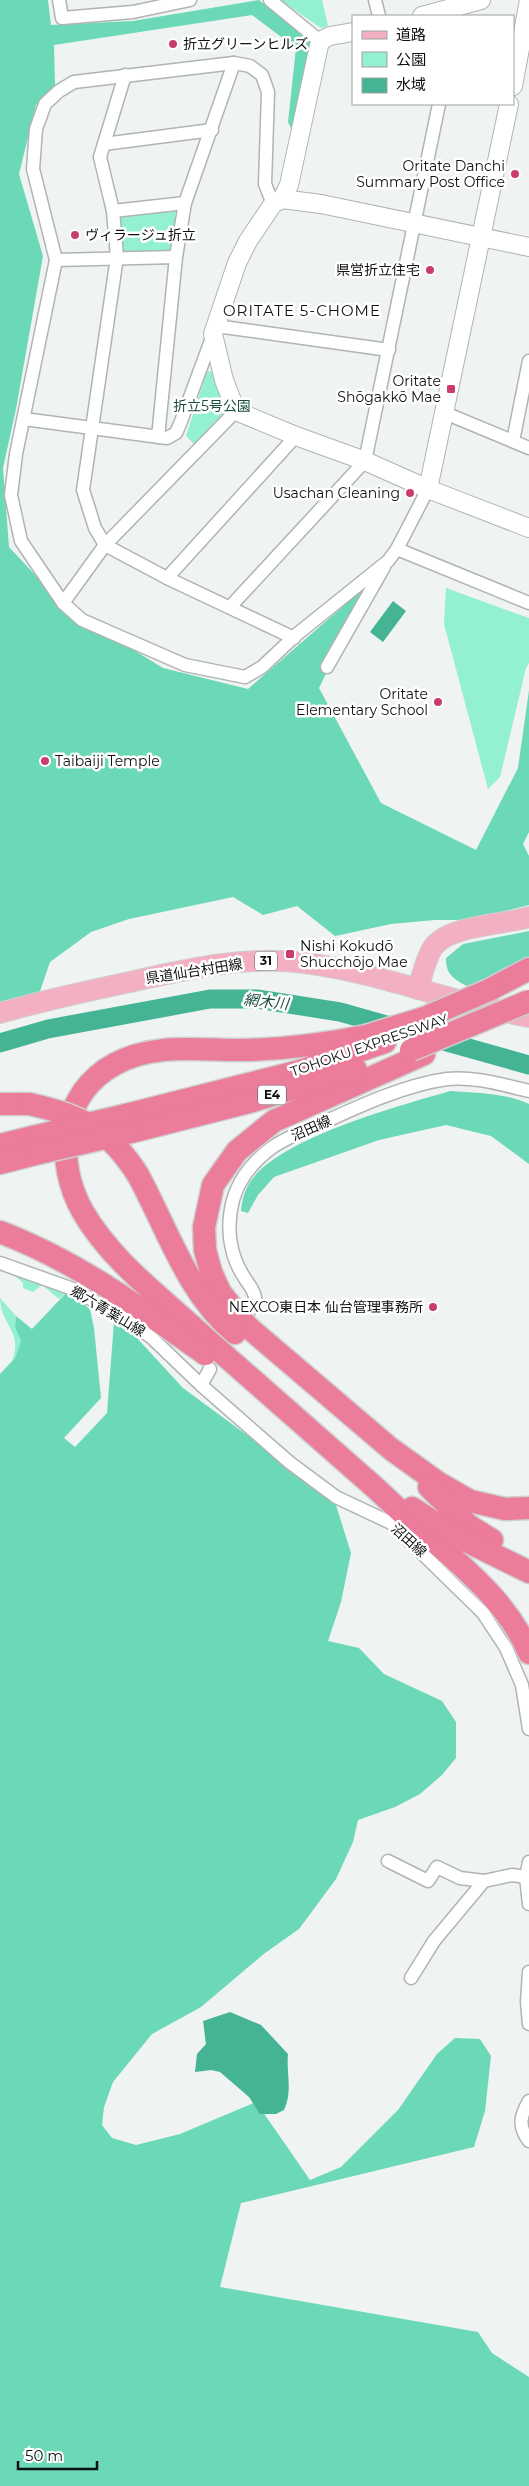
<svg xmlns="http://www.w3.org/2000/svg" width="529" height="2486" font-family="Montserrat,'Noto Sans JP',sans-serif">
	<style>
		.green { fill: #94f0d2 }
		.forest { fill: #6bd8b7 }
		.water { fill: #44b495 }
		.lines { fill: none; stroke-linecap: round; stroke-linejoin: round }
		.river { stroke: #44b495; stroke-width: 19 }
		.street-casing { stroke: #b0b4b2; stroke-width: 15 }
		.secondary-casing { stroke: #b0b4b2; stroke-width: 20 }
		.primary-casing { stroke: #cfcfcf; stroke-width: 22 }
		.highway-casing { stroke: #cfcfcf; stroke-width: 25 }
		.street { stroke: #fff; stroke-width: 12 }
		.secondary { stroke: #fff; stroke-width: 18 }
		.primary { stroke: #f3b0c2; stroke-width: 20 }
		.highway { stroke: #eb7c9a; stroke-width: 22 }
		.highway-bridge-casing { stroke: #cfcfcf; stroke-width: 25; stroke-linecap: butt }
		.highway-bridge { stroke: #eb7c9a; stroke-width: 22 }
		.poi-dot { fill: #c93c6d; stroke: #fff; stroke-width: 2 }
		.labels { text-anchor: middle; stroke-width: 5; stroke-linejoin: round; paint-order: stroke }
		.shield { fill: #fff; stroke: #575858; stroke-width: 1 }
		.shield-label { font-size: 12px; font-weight: bold; fill: #0f1110 }
		.poi-label { font-size: 14px; fill: #0f1110; stroke: #fff; text-anchor: end }
		.park-label { font-size: 14px; fill: #1b4b3d; stroke: #fff }
		.street-label { font-size: 14px; fill: #0f1110; stroke: #fff }
		.neighbourhood-label { font-size: 15px; letter-spacing: 1px; fill: #0f1110; stroke: #fff }
		.water-label { font-size: 15px; font-style: italic; fill: #214f42; stroke: #fff }
	</style>
	<rect width="100%" height="100%" fill="#eff3f1"/>
	<!-- green -->
	<g class="green">
		<path d="M280,0H322L328,26L321,28Z"/>
		<path d="M176,210L172,250L122,252L118,216Z"/>
		<path d="M207,371L215,372L231,408L196,446L186,436Z"/>
		<path d="M446,588L529,618V663L526,668L500,777L488,789L444,624Z"/>
		<path d="M13,1271L67,1292L59,1299L42,1285L33,1292L23,1288V1283L14,1275Z"/>
		<path d="M0,1298L16,1316L15,1327L21,1341L15,1358L12,1361C24,1332 0,1324 0,1298Z"/>
	</g>
	<!-- forest -->
	<g class="forest">
		<path d="M0,0H48L51,25L133,21L259,0L312,42L295,137L288,122L296,48L252,15L54,45L55,85L36,105L19,174L43,256L16,409L3,468L9,547L68,610L163,668L248,689L370,583L319,688L381,803L476,850L518,768L529,690V832L523,844L529,856V905L468,920H435L391,924L335,936L297,906L263,915L233,897L129,919L91,932L50,962L39,994L0,1004Z"/>
		<path d="M529,931V963L474,989C459,982 445,977 446,958L463,944Z"/>
		<path d="M450,1091C476,1093 505,1093 529,1104V1164L491,1136L446,1125L379,1140L274,1177L258,1195L248,1213L241,1211C242,1200 244,1192 250,1182C279,1138 399,1106 450,1091Z"/>
		<path d="M67,1292L90,1309L94,1328L101,1398L64,1438L75,1447L107,1413L114,1322L136,1337L183,1388L334,1499L351,1553L341,1602L328,1641L359,1648L384,1674L442,1701L456,1722V1758L442,1775L420,1794L395,1807L358,1820L353,1842L336,1879L299,1929L265,1953L201,2007L152,2034L113,2082L104,2107L102,2125L112,2138L136,2145L180,2134L256,2102L310,2180L341,2167L398,2110L437,2054L455,2038L480,2039L491,2056L485,2111L474,2147L241,2203L220,2287L478,2332L492,2353L529,2377V2486H0V1374L15,1358L21,1341L15,1327L16,1316L32,1329Z"/>
	</g>
	<!-- water -->
	<g class="water">
		<path d="M393,601L406,611L383,642L370,632Z"/>
		<path d="M230,2012L261,2025L288,2054C286,2073 293,2091 284,2110L276,2114H260L249,2097L220,2072L211,2070L195,2072L197,2054L206,2044L203,2021Z"/>
	</g>
	<g class="lines">
		<!-- river -->
		<path class="river" d="M0,1043L48,1029L210,999H257L340,1012L529,1065"/>
		<defs>
			<g id="street">
				<path d="M59,0L62,18L133,12L190,0"/>
				<path d="M270,0L320,41"/>
				<path d="M375,0L379,16"/>
				<path d="M125,75L100,157L113,211L117,257L83,490L95,528L105,545L167,578L294,638"/>
				<path d="M104,144L212,130"/>
				<path d="M273,204L265,184L268,92L262,75L250,66L234,63L74,82L59,91L45,104L36,129L33,169L56,260L16,454L11,495L21,541L63,603L82,620L185,665L245,677L262,667L296,635L388,561L397,549L428,489"/>
				<path d="M113,211L185,203"/>
				<path d="M56,260L176,257"/>
				<path d="M216,326L389,350"/>
				<path d="M445,413L529,448"/>
				<path d="M24,419L167,438L176,433L180,424L213,335"/>
				<path d="M158,437L176,257L185,203L234,63"/>
				<path d="M513,441L529,361"/>
				<path d="M397,549L529,603"/>
				<path d="M167,578L296,436"/>
				<path d="M63,603L105,545L236,411"/>
				<path d="M230,607L365,461L439,104"/>
				<path d="M327,667L384,567"/>
				<path d="M0,1263L73,1289L126,1319L152,1338L201,1385L289,1462L336,1497L391,1523L483,1613L506,1648L522,1685L529,1729"/>
				<path d="M249,1311L255,1302V1297C253,1288 248,1284 244,1277C229,1254 226,1226 233,1200C239,1179 253,1162 270,1149C284,1138 302,1132 318,1125C357,1107 404,1085 447,1079C474,1076 503,1085 529,1091"/>
				<path d="M201,1385L210,1369"/>
				<path d="M388,1861L428,1881L437,1867L460,1878L484,1881"/>
				<path d="M529,1862L526,1877L529,1904"/>
				<path d="M529,1972L527,2002L529,2024"/>
				<path d="M411,1978L434,1941L484,1881L512,1875L526,1877"/>
				<path d="M529,2101C520,2116 518,2127 529,2141"/>
			</g>
			<g id="secondary">
				<path d="M422,16L481,0"/>
				<path d="M353,32L330,36L320,41L289,185L282,199L273,204L248,241L237,263L213,334L224,380L236,411L296,436L365,461L428,489L529,528"/>
				<path d="M513,86L529,0"/>
				<path d="M282,199L321,204L529,247"/>
				<path d="M428,489L509,104"/>
			</g>
			<g id="primary">
				<path d="M418,989C422,976 425,961 432,949C446,925 503,925 529,917"/>
				<path d="M0,1013C41,1001 83,992 125,983C184,970 244,955 305,963C381,973 453,1003 529,1017"/>
			</g>
			<g id="highway">
				<path d="M489,990L529,969"/>
				<path d="M366,1036C326,1044 286,1049 245,1050C202,1051 155,1042 115,1064C60,1094 54,1161 83,1212C112,1262 162,1298 204,1337C257,1384 310,1430 363,1477C382,1493 399,1511 418,1527C459,1564 508,1601 529,1653"/>
				<path d="M424,1054L274,1121L237,1151L213,1185L204,1227L205,1250L211,1272L220,1292L248,1327L391,1449L437,1482L470,1501L505,1509L529,1508"/>
				<path d="M0,1104H29"/>
				<path d="M126,1115L300,1071L385,1042"/>
				<path d="M131,1132L249,1102L356,1070"/>
				<path d="M0,1145L33,1137"/>
				<path d="M0,1163L39,1153"/>
				<path d="M138,1175C167,1228 187,1293 235,1333"/>
				<path d="M0,1232C76,1261 139,1307 205,1354"/>
				<path d="M429,1487L468,1525L492,1540"/>
				<path d="M412,1508L454,1535L529,1572"/>
			</g>
		</defs>
		<!-- street casing -->
		<use href="#street" class="street-casing"/>
		<!-- secondary casing -->
		<use href="#secondary" class="secondary-casing"/>
		<!-- primary casing -->
		<use href="#primary" class="primary-casing"/>
		<!-- highway casing -->
		<use href="#highway" class="highway-casing"/>
		<!-- street -->
		<use href="#street" class="street"/>
		<!-- secondary -->
		<use href="#secondary" class="secondary"/>
		<!-- primary -->
		<use href="#primary" class="primary"/>
		<!-- highway -->
		<use href="#highway" class="highway"/>
		<defs>
			<g id="highway-bridge">
				<path d="M366,1036L424,1018L489,990"/>
				<path d="M411,1050L529,1001"/>
				<path d="M29,1104C81,1115 109,1129 138,1175"/>
				<path d="M33,1137L126,1115"/>
				<path d="M39,1153L131,1132"/>
			</g>
		</defs>
		<!-- highway-bridge casing -->
		<use href="#highway-bridge" class="highway-bridge-casing"/>
		<!-- highway-bridge -->
		<use href="#highway-bridge" class="highway-bridge"/>
	</g>
	<!-- markers -->
	<g class="poi-dot">
		<circle cx="173" cy="44" r="5"/>
		<circle cx="515" cy="174" r="5"/>
		<circle cx="75" cy="235" r="5"/>
		<circle cx="430" cy="270" r="5"/>
		<rect x="446" y="384" width="10" height="10" rx="2.5"/>
		<circle cx="410" cy="493" r="5"/>
		<circle cx="438" cy="702" r="5"/>
		<circle cx="45" cy="761" r="5"/>
		<rect x="285" y="949" width="10" height="10" rx="2.5"/>
		<circle cx="433" cy="1307" r="5"/>
	</g>
	<g class="labels">
		<!-- shield labels -->
		<g class="shield">
			<rect x="255" y="951.5" width="22" height="19" rx="4"/>
			<rect x="258" y="1085.5" width="28" height="19" rx="4"/>
		</g>
		<g class="shield-label">
			<text x="266" y="965">31</text>
			<text x="272" y="1099">E4</text>
		</g>
		<!-- poi labels -->
		<g class="poi-label">
			<text x="183" y="49" text-anchor="start">折立グリーンヒルズ</text>
			<text x="505" y="171">Oritate Danchi<tspan x="505" dy="16">Summary Post Office</tspan></text>
			<text x="85" y="240" text-anchor="start">ヴィラージュ折立</text>
			<text x="420" y="275">県営折立住宅</text>
			<text x="441" y="386">Oritate<tspan x="441" dy="16">Shōgakkō Mae</tspan></text>
			<text x="400" y="498">Usachan Cleaning</text>
			<text x="428" y="699">Oritate<tspan x="428" dy="16">Elementary School</tspan></text>
			<text x="55" y="766" text-anchor="start">Taibaiji Temple</text>
			<text x="300" y="951" text-anchor="start">Nishi Kokudō<tspan x="300" dy="16">Shucchōjo Mae</tspan></text>
			<text x="423" y="1312">NEXCO東日本 仙台管理事務所</text>
		</g>
		<!-- park labels -->
		<g class="park-label">
			<text x="212" y="411">折立5号公園</text>
		</g>
		<!-- street labels -->
		<g class="street-label">
			<text transform="translate(194 971) rotate(-9)" y="5">県道仙台村田線</text>
			<text transform="translate(369 1045) rotate(-19)" y="5">TOHOKU EXPRESSWAY</text>
			<text transform="translate(311 1128) rotate(-24)" y="5">沼田線</text>
			<text transform="translate(108 1311) rotate(31)" y="5">郷六青葉山線</text>
			<text transform="translate(409 1540) rotate(42)" y="5">沼田線</text>
		</g>
		<!-- neighbourhood labels -->
		<g class="neighbourhood-label">
			<text x="302" y="316">ORITATE 5-CHOME</text>
		</g>
		<!-- water labels -->
		<g class="water-label">
			<text transform="translate(266 1002) rotate(6)" y="5">網木川</text>
		</g>
	</g>
	<!-- legend -->
	<rect x="352" y="15" width="162" height="90" fill="#ffffff" stroke="#9fa09f"/>
	<rect x="362" y="31" width="25" height="8" fill="#f3b0c2" stroke="#9fa09f"/>
	<text x="396" y="40" font-size="15" fill="#0f1110">道路</text>
	<rect x="362" y="52" width="25" height="15" fill="#94f0d2" stroke="#9fa09f"/>
	<text x="396" y="65" font-size="15" fill="#0f1110">公園</text>
	<rect x="362" y="78" width="25" height="15" fill="#44b495" stroke="#9fa09f"/>
	<text x="396" y="90" font-size="15" fill="#0f1110">水域</text>
	<!-- scale -->
	<path d="M18 2461v8h79v-8" fill="none" stroke="#0f1110" stroke-width="2.5"/>
	<text x="25" y="2461" font-size="15" fill="#0f1110" stroke="#ffffff" stroke-width="4" paint-order="stroke">50 m</text>
</svg>
